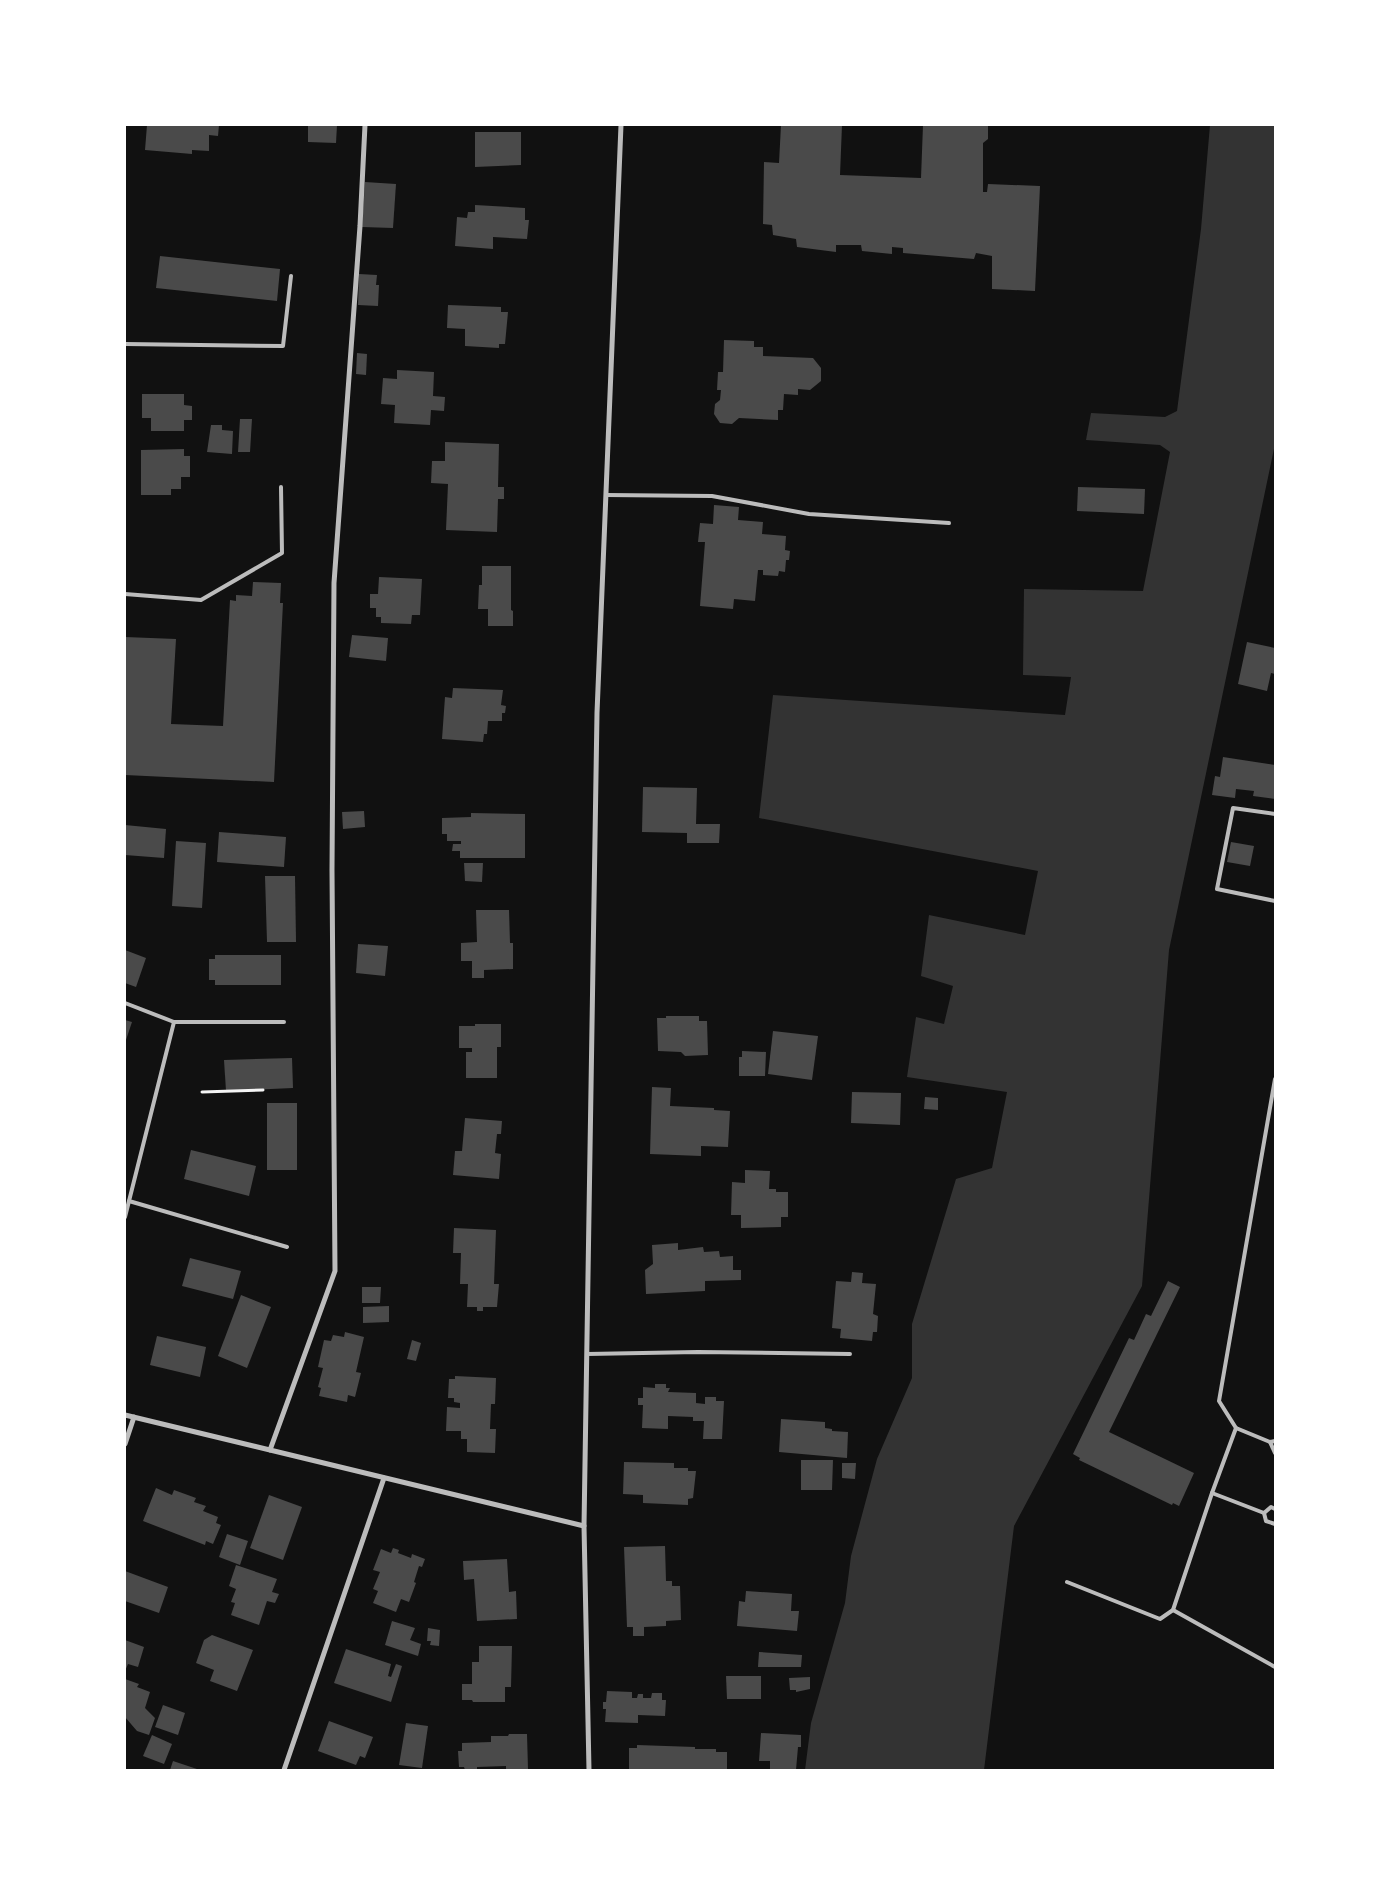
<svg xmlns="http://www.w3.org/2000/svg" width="1400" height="1895" font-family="Montserrat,sans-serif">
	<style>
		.water { fill: #333 }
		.building { fill: #4a4a4a }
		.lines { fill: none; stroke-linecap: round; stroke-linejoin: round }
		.path { stroke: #f5f5f5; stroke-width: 3 }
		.service { stroke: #bcbcbc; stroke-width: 4 }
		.minor { stroke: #bcbcbc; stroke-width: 5 }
	</style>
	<rect width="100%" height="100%" fill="#111"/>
	<!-- water -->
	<path class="water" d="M1210,125H1275V444L1169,950L1142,1286L1014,1526L984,1770H805L811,1723L845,1603L851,1556L877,1459L912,1378V1324L956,1179L992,1168L1007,1092L907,1077L916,1017L944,1024L953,986L921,976L929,915L1025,935L1038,871L759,818L773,695L1065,715L1071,677L1023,675L1024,589L1143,591L1170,452L1160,445L1086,440L1091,413L1165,417L1177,411L1201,229Z"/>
	<!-- building -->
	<g class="building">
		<path d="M147,125H219L218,136L209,135V151L192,150V154L145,150Z"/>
		<path d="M308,125H337L336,143L308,142Z"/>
		<path d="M781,125H842L840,175L921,178L923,125H988V139L983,143V192H987L988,184L1040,186L1035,291L992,289V256L976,253L974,259L903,253V248L892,247V254L862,251L861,245H836V252L797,247L796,239L773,235L772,225L763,224L764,162L779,163Z"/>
		<path d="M475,132H521V165L475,167Z"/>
		<path d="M365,182L396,184L393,228L362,227Z"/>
		<path d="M475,205L525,208V220H529L527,239L493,237V249L455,246L457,217L467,218L468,212H475Z"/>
		<path d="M160,256L280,269L277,301L156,288Z"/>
		<path d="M359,274L377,275L376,285H379L378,306L358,305Z"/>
		<path d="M448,305L501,307V312H508L505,344H499V348L465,346V329L447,328Z"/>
		<path d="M724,340L754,341V347H763V356L813,358L821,368V381L810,390L798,389V395L784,394L783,410H778V420L739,418L732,424L720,423L714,414L715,404L720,400L721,390H717L718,372H723Z"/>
		<path d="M357,353L367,354L366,375L356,374Z"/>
		<path d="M397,370L434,372L433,396L445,397L444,411L431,410L430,425L394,423L395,405L381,404L383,378L397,379Z"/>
		<path d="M142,394H184V405L192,406V420H184V431H151V418H142Z"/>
		<path d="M240,419H252L250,452H238Z"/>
		<path d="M211,425H222V430L233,431L232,454L207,452Z"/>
		<path d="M445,442L499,444L498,487H504V499H498L497,532L446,530L448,484L431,483L432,461H445Z"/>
		<path d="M184,449V456H190V477H181V489H171V495H141V450Z"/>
		<path d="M1078,487L1145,489L1144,514L1077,511Z"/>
		<path d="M714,505L739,507L738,520L763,522L762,534L786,536L785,550L790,551L789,560H786L785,572L779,571L778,576L763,575V570H758L755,601L734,599L733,609L700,606L705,542H698L700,523L713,524Z"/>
		<path d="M482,566H511V610L513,611V626H488V609H478L479,585H482Z"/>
		<path d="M379,577L422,579L420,615H412L411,624L381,623V617H376V608H370V594H378Z"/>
		<path d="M253,582L281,583L280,603H283L274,782L125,775V637L176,639L171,724L223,726L230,600L236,601V595L252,596Z"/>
		<path d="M352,635L388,638L386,661L349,657Z"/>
		<path d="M1247,642L1275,648V674L1271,673L1267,691L1238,684Z"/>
		<path d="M453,688L503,690L501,705L506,706L505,713H502V721H488L487,734H484L483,742L442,739L445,697L452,698Z"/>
		<path d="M1223,757L1275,765V799L1253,796L1254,791L1236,789L1235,798L1212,795L1215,776L1220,777Z"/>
		<path d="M643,787L697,788L696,824H720L719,843H687V833L642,832Z"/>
		<path d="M364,811L365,827L343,829L342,812Z"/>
		<path d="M471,813L525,814V858H460V851H452L453,844H461V841H447V834H442V818L471,817Z"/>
		<path d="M125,825L166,829L164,858L125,855Z"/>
		<path d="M219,832L286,837L284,867L217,862Z"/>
		<path d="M176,841L206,843L202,908L172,906Z"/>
		<path d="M1231,842L1254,846L1250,866L1227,862Z"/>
		<path d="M464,863H483L482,882L465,881Z"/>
		<path d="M265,876H295L296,942H267Z"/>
		<path d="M476,910H509L510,943H513V969L484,970V978H472V961H461V943L477,942Z"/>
		<path d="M358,944L388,946L385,976L356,973Z"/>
		<path d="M125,950L146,958L136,987L125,983Z"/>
		<path d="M215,955H281V985H215V980H209V959H215Z"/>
		<path d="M666,1016H699V1021H707L708,1055L685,1056L681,1052L658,1051L657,1018H666Z"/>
		<path d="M125,1020L132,1022L125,1043Z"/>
		<path d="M475,1024H501V1047H497V1078H466V1052H472V1048H459V1026H475Z"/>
		<path d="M773,1031L818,1036L812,1080L768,1074Z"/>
		<path d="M742,1051L766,1052L765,1076H739V1057H742Z"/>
		<path d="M292,1058L293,1088L226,1091L224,1060Z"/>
		<path d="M652,1087L671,1088L670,1106L714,1108V1110L730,1111L728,1147L701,1146V1156L650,1154Z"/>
		<path d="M852,1092L901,1093L900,1125L851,1123Z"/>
		<path d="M925,1097L938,1098V1110L924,1109Z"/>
		<rect x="267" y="1103" width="30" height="67"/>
		<path d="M465,1118L502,1121L501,1134H497L495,1153L501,1154L499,1179L453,1175L455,1151H462Z"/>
		<path d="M191,1150L256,1166L249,1196L184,1179Z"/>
		<path d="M745,1170L770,1171L769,1189H776V1192H788V1217H781V1227L741,1228V1215H731L732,1182L745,1183Z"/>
		<path d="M454,1228L496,1230L494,1284H499L497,1307H483V1311H477V1307H467L468,1284H460L461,1253H453Z"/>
		<path d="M678,1243V1250L703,1247L704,1252L719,1251L720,1257L733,1256V1270H741V1280L705,1281V1291L646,1294L645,1270L653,1264L652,1245Z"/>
		<path d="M190,1258L241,1271L233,1299L182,1286Z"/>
		<path d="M852,1272L863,1273L862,1283L876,1284L873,1314L878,1316L877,1332H873L872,1341L840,1338L841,1329L832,1328L836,1281L851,1282Z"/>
		<path d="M1168,1281L1180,1287L1109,1432L1194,1473L1179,1506L1173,1503L1172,1505L1079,1460L1080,1458L1073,1454L1129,1338L1134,1340L1146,1314L1151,1316Z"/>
		<path d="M362,1287H381L380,1303H362Z"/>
		<path d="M241,1295L271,1307L247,1368L218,1356Z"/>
		<path d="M389,1306V1322L363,1323V1307Z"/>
		<path d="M345,1332L364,1337L356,1372L361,1373L355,1397L348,1395L347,1402L319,1396L321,1388L318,1387L323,1368L318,1367L324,1340L331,1341L333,1335L344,1337Z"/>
		<path d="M157,1336L206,1347L200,1377L150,1365Z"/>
		<path d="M412,1340L421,1343L416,1361L407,1359Z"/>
		<path d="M455,1376L496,1378L495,1404H491L490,1429H496L495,1453L467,1452V1439H461V1431H446L447,1407L460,1408V1403L454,1402V1398H448L449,1379H455Z"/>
		<path d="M655,1384H666V1388H670L668,1392L696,1393V1403L705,1404V1397H716V1401H724L722,1439H703L704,1421H693V1417L668,1416V1429L642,1428L643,1405H638V1398H643V1387L655,1388Z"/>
		<path d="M781,1419L825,1422V1428L832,1429V1431L848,1432L847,1458L779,1452Z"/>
		<path d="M801,1460H833L832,1490H801Z"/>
		<path d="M624,1462L674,1463V1468H688V1471H696L693,1498L688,1499V1505L643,1503V1495L623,1494Z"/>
		<path d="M842,1463H856L855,1479L842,1478Z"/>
		<path d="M156,1488L172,1495L174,1490L196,1498L194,1502L206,1506L203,1511L218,1517L216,1523L221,1525L213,1544L206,1541L205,1545L143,1521Z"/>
		<path d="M269,1495L302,1507L283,1560L250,1548Z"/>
		<path d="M227,1534L248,1541L240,1565L219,1557Z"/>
		<path d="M665,1546L666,1581H672V1586H680L681,1620L666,1621V1626L644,1627V1636H633V1627H627L624,1547Z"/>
		<path d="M393,1548L399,1550L398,1553L411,1558L412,1554L425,1559L422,1567L419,1566L414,1582L416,1583L409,1602L401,1599L396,1612L373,1603L378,1591L373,1589L380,1572L373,1570L381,1549L391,1553Z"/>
		<path d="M507,1559L509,1592L516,1591L517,1619L477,1621L474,1579L464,1580L463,1561Z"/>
		<path d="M236,1565L277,1579L272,1592L279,1594L275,1603L267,1601L259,1625L231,1615L235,1603L231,1602L236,1589L229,1586Z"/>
		<path d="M125,1571L168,1587L159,1613L125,1601Z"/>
		<path d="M746,1591L792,1594L791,1611H799L797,1631L737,1626L739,1601L745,1602Z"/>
		<path d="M392,1621L415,1628L410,1640L421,1644L418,1656L385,1645Z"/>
		<path d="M428,1628L440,1630L439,1646L430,1645L431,1641H427Z"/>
		<path d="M212,1635L253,1650L237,1691L210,1681L214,1670L196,1663L204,1640Z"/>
		<path d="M125,1640L144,1647L138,1667L128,1664L125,1671Z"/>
		<path d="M479,1646H512L511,1687H505V1702H473L472,1700H462V1684H472V1662H479Z"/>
		<path d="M346,1649L391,1664L388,1676L391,1677L396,1664L402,1666L391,1702L334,1683Z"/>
		<path d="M759,1652L802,1655L801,1667H758Z"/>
		<path d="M726,1676H761V1699H727Z"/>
		<path d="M810,1677V1689L796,1692V1690H790L789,1678Z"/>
		<path d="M125,1679L139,1684L137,1687L150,1692L145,1708L155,1718L149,1735L137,1731L125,1717Z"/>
		<path d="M607,1691L632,1692V1698H637L638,1694H643V1698H651L652,1693H662V1700H666L665,1716L638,1715V1723L605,1722L606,1709H603V1702H606Z"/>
		<path d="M163,1705L185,1713L178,1735L155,1727Z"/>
		<path d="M329,1721L373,1737L365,1758L360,1756L356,1765L318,1751Z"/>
		<path d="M406,1723L428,1726L422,1768L399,1765Z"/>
		<path d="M761,1733L801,1735V1747H798L796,1770H770V1761H759Z"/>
		<path d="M509,1734H527L528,1769H506V1766L477,1767V1770H465L464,1767H459L458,1751H462V1743L491,1742V1736H508Z"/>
		<path d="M152,1735L172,1744L164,1764L143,1756Z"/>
		<path d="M637,1745L695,1747V1749H716V1752H727V1770H629V1748H637Z"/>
		<path d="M173,1761L200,1770H170Z"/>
	</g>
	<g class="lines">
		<!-- path -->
		<path class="path" d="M202,1092L263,1090"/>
		<!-- service -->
		<g class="service">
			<path d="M125,344L283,346L291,276"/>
			<path d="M606,495L712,496L809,514L949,523"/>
			<path d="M125,594L201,600L282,553L281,487"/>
			<path d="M1275,814L1233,808L1217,889L1275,901"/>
			<path d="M125,1003L174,1022H284"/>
			<path d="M174,1022L129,1201L287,1247"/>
			<path d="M125,1217L129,1201"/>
			<path d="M587,1354L698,1352L850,1354"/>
			<path d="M1236,1428L1219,1401L1275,1079"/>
			<path d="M1275,1441L1270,1442L1236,1428L1212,1493L1264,1513L1266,1521L1275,1524"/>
			<path d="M1270,1442L1275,1453"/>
			<path d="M1264,1513L1271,1507L1275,1509"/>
			<path d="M1067,1582L1160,1619L1173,1610L1212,1493"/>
			<path d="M1173,1610L1275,1667"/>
		</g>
		<!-- minor -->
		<g class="minor">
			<path d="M125,1415L584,1526"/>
			<path d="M125,1444L134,1417"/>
			<path d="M270,1450L335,1271L332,870L334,583L360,226L365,125"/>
			<path d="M284,1770L384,1478"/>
			<path d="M589,1770L584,1526L597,713L621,125"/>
		</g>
	</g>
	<!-- border -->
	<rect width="1400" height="1895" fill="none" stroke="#ffffff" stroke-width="252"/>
</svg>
